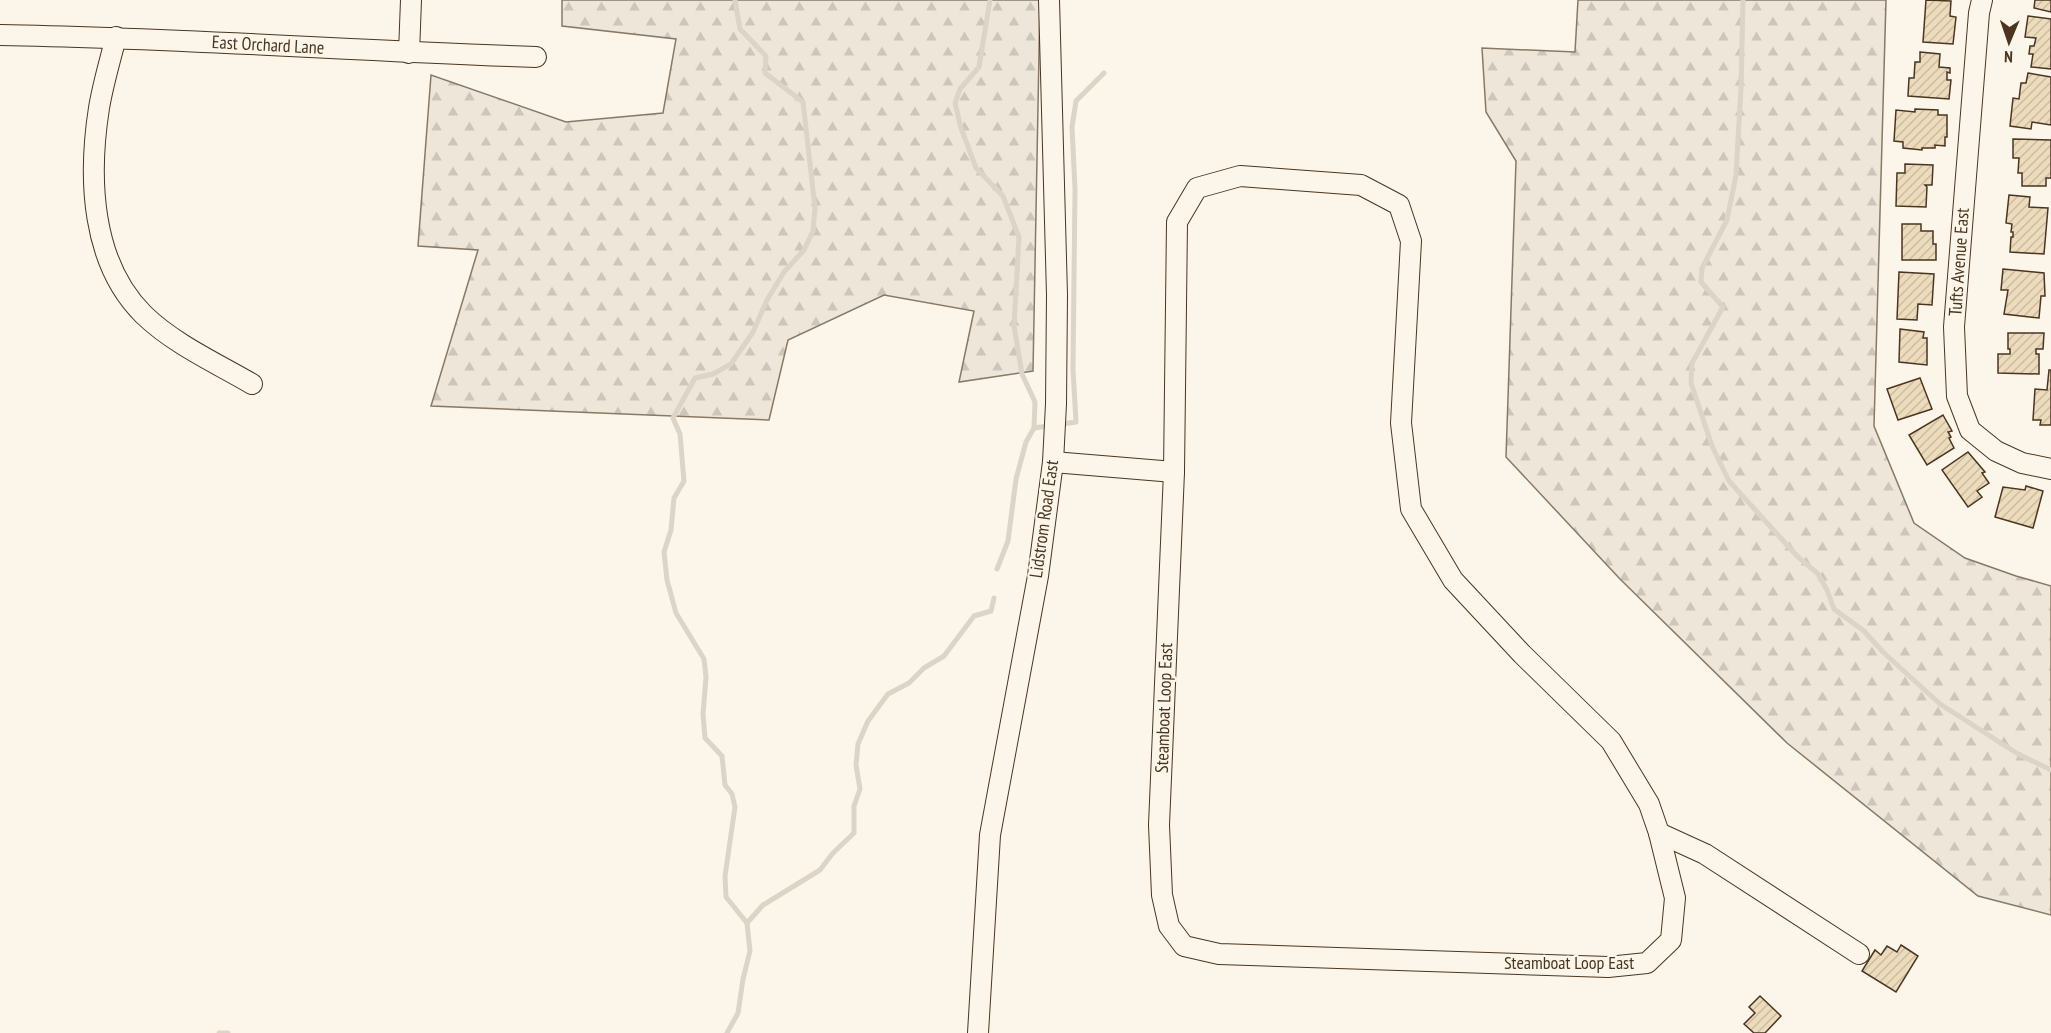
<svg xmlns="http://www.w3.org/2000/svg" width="2051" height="1033" font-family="'PT Sans Narrow',sans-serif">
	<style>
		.forest { fill: url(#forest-firs); stroke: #887966; stroke-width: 1.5 }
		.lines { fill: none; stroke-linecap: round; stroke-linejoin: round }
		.stream { stroke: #dcd4c6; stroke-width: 5 }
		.building { fill: url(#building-hatch); stroke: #4a3520; stroke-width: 1.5 }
		.minor-casing { stroke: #4a3520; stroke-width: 22 }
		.minor { stroke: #fbf6e9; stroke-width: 20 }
		.labels { text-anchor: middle; stroke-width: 4.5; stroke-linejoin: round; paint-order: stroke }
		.street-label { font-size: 18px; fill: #4a3520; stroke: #fbf6e9 }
	</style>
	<defs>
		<pattern id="forest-firs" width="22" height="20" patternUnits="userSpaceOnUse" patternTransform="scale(1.5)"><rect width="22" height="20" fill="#ede6d9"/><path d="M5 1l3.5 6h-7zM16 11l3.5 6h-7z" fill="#cdc6ba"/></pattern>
		<pattern id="building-hatch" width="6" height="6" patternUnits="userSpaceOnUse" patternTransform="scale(1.5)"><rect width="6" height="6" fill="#ecdcbc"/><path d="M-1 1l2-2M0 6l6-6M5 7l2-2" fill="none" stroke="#ccbda1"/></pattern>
	</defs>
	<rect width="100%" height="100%" fill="#fbf6e9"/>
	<!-- forest -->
	<g class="forest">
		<path d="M562,0H1040L1033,371L959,382L974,311L884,295L788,340L769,420L431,406L478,250L418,246L431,75L566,122L663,113L676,39L562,26Z"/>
		<path d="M1578,0H1886L1874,426L1914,523L1965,558L2016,576L2051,586V915L1978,896L1787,743L1620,579L1506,457L1516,161L1486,112L1482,48L1575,52Z"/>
	</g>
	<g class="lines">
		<!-- stream -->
		<g class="stream">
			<path d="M990,0L979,67L960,89L955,103L961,128L976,168L1003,196L1019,237L1014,326L1022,374L1035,402L1034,428L1026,442L1016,479L1008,541L997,569"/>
			<path d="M1743,0L1741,88L1736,175L1727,220L1702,268L1701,282L1723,307L1692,363L1691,383L1712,446L1729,481L1797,556L1818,574L1827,590L1834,609L1864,631L1883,652L1940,704L2018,754L2051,770"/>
			<path d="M1034,428L1076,422L1073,369L1075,189L1072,127L1076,101L1104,73"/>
			<path d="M747,923L763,905L820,870L833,853L854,833V806L860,789L856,765L858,744L868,721L888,694L909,683L924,668L944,656L974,616L991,611L994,598"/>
			<path d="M219,1033H228"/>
			<path d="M727,1033L738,1013L743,979L750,951L747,923L726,897L725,876L735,807L732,794L725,785L722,756L705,738L703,714L706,677L704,659L676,613L667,580L664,552L671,530L674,498L684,481L680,434L673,418L695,378L713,374L731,364L753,332L767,300L784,272L804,250L813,231L815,208L803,102L765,73L766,56L740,29L735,0"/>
		</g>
	</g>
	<!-- building -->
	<g class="building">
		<path d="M1926,0L1951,1L1950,16L1956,17L1953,44L1923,42Z"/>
		<path d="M2035,0H2051V12L2034,8Z"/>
		<path d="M2028,16L2051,19V69L2031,67L2033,54H2029L2030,46H2034L2036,38L2025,37Z"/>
		<path d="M1920,52L1940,54L1939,67L1950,68V73L1947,72V80H1951L1949,99L1908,96L1909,78H1914L1915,62H1920Z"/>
		<path d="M2028,73L2051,77V125L2032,122L2031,129L2010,126L2013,98L2019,99L2021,83H2026Z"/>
		<path d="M1915,109L1938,110V115H1947V137H1945V146L1935,145V148H1922V150L1903,148V142L1894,141L1896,110L1915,112Z"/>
		<path d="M2013,139L2051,140V178H2046V186H2022V173H2018L2019,158H2013Z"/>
		<path d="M1905,164L1933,165L1932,185H1925L1927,187L1926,207L1896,206L1897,173H1905Z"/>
		<path d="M2009,195L2030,197L2029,207L2048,208L2044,254L2010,252L2011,237H2013V232H2011L2012,224L2006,223Z"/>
		<path d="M1902,224H1921V231H1933V244H1936V260H1902Z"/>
		<path d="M2003,269L2044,273L2045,296H2041L2039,318L2004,314L2008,290H2001Z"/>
		<path d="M1899,272L1934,274L1932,305L1918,304L1917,320L1897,319Z"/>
		<path d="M1900,329L1924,332L1923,338H1927V365L1899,362Z"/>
		<path d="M2008,333H2044L2043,349H2036V354H2039V374L1998,373V354H2010V349H2008Z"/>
		<path d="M2049,370H2051V425H2040L2041,420H2033L2035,389L2047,390Z"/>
		<path d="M1920,378L1932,409L1898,420L1887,389Z"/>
		<path d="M1943,415L1952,431L1948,432L1951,437L1949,438L1954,448L1927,465L1909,435Z"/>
		<path d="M1968,452L1985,472L1982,473L1989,483L1977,491L1982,497L1968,507L1942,470Z"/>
		<path d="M2026,486L2043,491L2033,528L1995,517L2003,487L2025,490Z"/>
		<path d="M1901,945L1918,956L1896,992L1862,971L1875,950L1881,955L1887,946L1897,952Z"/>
		<path d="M1760,996L1781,1016L1765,1033H1754L1744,1024L1755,1013L1749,1007Z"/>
	</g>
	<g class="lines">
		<defs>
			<g id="minor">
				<path d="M1982,0L1979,13L1954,327L1957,396L1970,430L1996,451L2022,463L2051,469"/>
				<path d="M0,35C179,38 357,51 536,57"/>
				<path d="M116,37C110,61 103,84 99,108C88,178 91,263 144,315C174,344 216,363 252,384"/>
				<path d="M409,53L411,0"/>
				<path d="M1240,176L1361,185L1399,205L1411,241L1401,423L1411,509L1453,580L1522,654L1611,741L1649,804L1659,833L1675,898L1671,940L1647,963L1608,967L1219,954L1184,946L1169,926L1162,895L1159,825L1174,472L1177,222L1197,188Z"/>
				<path d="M1053,462L1174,472"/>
				<path d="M1659,833L1705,854L1859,954"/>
				<path d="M978,1033L990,835L1038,576L1053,462L1056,404L1057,295L1049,0"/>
			</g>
		</defs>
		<!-- minor casing -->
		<use href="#minor" class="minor-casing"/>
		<!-- minor -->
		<use href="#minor" class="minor"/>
	</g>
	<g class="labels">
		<!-- street labels -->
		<g class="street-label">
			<text transform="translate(268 45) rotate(3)" y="6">East Orchard Lane</text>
			<text transform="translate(1959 262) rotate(-86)" y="6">Tufts Avenue East</text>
			<text transform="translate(1044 519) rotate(-82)" y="6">Lidstrom Road East</text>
			<text transform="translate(1164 708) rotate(-88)" y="6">Steamboat Loop East</text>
			<text x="1569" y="969">Steamboat Loop East</text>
		</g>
	</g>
	<!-- north arrow -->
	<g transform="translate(2009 42) rotate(182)" stroke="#fbf6e9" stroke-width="4.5" paint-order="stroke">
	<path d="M0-4.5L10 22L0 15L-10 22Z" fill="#4a3520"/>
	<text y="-9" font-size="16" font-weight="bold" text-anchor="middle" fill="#4a3520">N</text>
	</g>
</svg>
